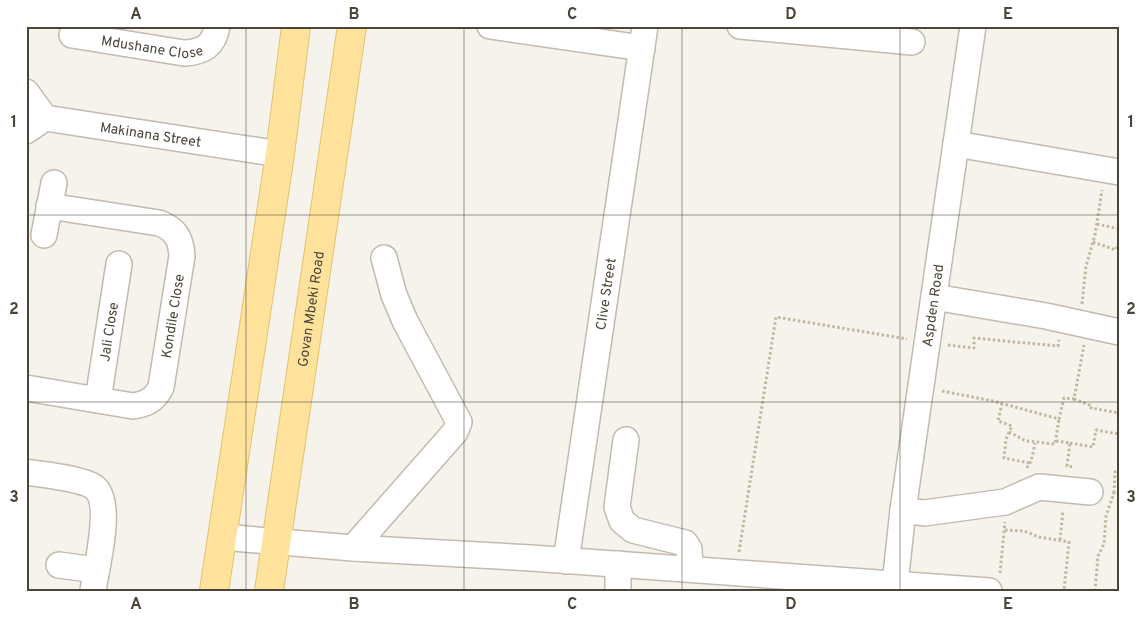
<svg xmlns="http://www.w3.org/2000/svg" width="1145" height="617" font-family="Overpass,sans-serif">
	<style>
		.lines { fill: none; stroke-linecap: round; stroke-linejoin: round }
		.minor-casing { stroke: #c2bbae; stroke-width: 28 }
		.major-casing { stroke: #e6c16a; stroke-width: 30 }
		.path { stroke: #c4b79f; stroke-width: 3; stroke-dasharray: 2.5 2.5; stroke-linecap: butt }
		.minor { stroke: #fff; stroke-width: 25 }
		.major { stroke: #ffe39c; stroke-width: 28 }
		.grid { fill: none; stroke: #4b4439; stroke-width: 1; stroke-opacity: 0.55 }
		.labels { text-anchor: middle; stroke-width: 5; stroke-linejoin: round; paint-order: stroke }
		.street-label { font-size: 14px; fill: #4b4439; stroke: #fff }
		.neatline { fill: none; stroke: #4b4439; stroke-width: 2 }
		.grid-label { font-size: 16px; text-anchor: middle; font-weight: bold; fill: #4b4439 }
	</style>
	<rect width="100%" height="100%" fill="#f6f3ec"/>
	<g class="lines">
		<defs>
			<g id="minor">
				<path d="M490,26L642,48"/>
				<path d="M740,26L912,42"/>
				<path id="s1" d="M72,35L184,53C203,52 214,46 217,26"/>
				<path d="M26,92L45,118"/>
				<path id="s2" d="M26,131L45,118L280,154"/>
				<path d="M956,144L1119,172"/>
				<path d="M44,235L54,183"/>
				<path d="M934,297L1046,316L1119,332"/>
				<path id="s3" d="M26,388L133,406C146,404 155,400 161,387L182,256C181,238 175,229 159,223L49,206"/>
				<path id="s4" d="M98,400L119,264"/>
				<path d="M626,440L617,507L622,521L633,530L685,543L689,549L690,569"/>
				<path d="M26,472C43,475 81,478 94,487C114,502 96,568 93,591"/>
				<path d="M903,510L924,513L1005,502L1039,487L1090,492"/>
				<path d="M222,537L353,548L531,558L989,591"/>
				<path d="M353,548L455,432L459,422L405,321L394,295L384,258"/>
				<path id="s5" d="M566,561L645,26"/>
				<path d="M618,564V591"/>
				<path d="M59,565L96,570"/>
				<path id="s6" d="M895,584L903,510L973,26"/>
			</g>
			<g id="major">
				<path d="M214,591L280,154L296,26"/>
				<path id="s7" d="M269,591L352,26"/>
			</g>
		</defs>
		<!-- minor casing -->
		<use href="#minor" class="minor-casing"/>
		<!-- major casing -->
		<use href="#major" class="major-casing"/>
		<!-- path -->
		<g class="path">
			<path d="M1097,224L1119,229"/>
			<path d="M1093,242L1116,250"/>
			<path d="M1119,242L1116,250L1119,251"/>
			<path d="M1082,304L1086,266L1095,235L1102,190"/>
			<path d="M948,345L974,348V338L1058,346L1059,340"/>
			<path d="M942,391L993,401L1059,419L1064,398L1074,399L1084,345"/>
			<path d="M1074,399L1092,406L1091,408L1119,413"/>
			<path d="M1002,403L998,421L1012,426L1006,439L1004,458L1029,463L1026,470"/>
			<path d="M1009,432L1026,441L1055,444L1059,419"/>
			<path d="M1056,441L1070,443L1067,466L1074,467"/>
			<path d="M1070,443L1093,447L1096,430L1119,434"/>
			<path d="M1029,463L1031,462L1035,443"/>
			<path d="M1114,493L1115,472L1119,471"/>
			<path d="M1005,530L1024,531L1039,537L1069,542L1064,591"/>
			<path d="M1060,540L1063,511"/>
			<path d="M739,552L776,317L907,339"/>
			<path d="M1000,573L1005,522"/>
			<path d="M1095,591L1098,556L1104,544L1106,516L1114,493H1110"/>
		</g>
		<!-- minor -->
		<use href="#minor" class="minor"/>
		<!-- major -->
		<use href="#major" class="major"/>
	</g>
	<!-- grid -->
	<path class="grid" d="M246,26V591M464,26V591M682,26V591M900,26V591M26,215H1119M26,402H1119"/>
	<g class="labels">
		<!-- street labels -->
		<g class="street-label">
			<text dy="5" stroke="none"><textPath href="#s1" startOffset="81">Mdushane Close</textPath></text>
			<text dy="5" stroke="none"><textPath href="#s2" startOffset="130">Makinana Street</textPath></text>
			<text dy="5" stroke="none"><textPath href="#s5" startOffset="270">Clive Street</textPath></text>
			<text dy="5" stroke="none"><textPath href="#s6" startOffset="281">Aspden Road</textPath></text>
			<text dy="5" stroke="none"><textPath href="#s7" startOffset="285">Govan Mbeki Road</textPath></text>
			<text dy="5" stroke="none"><textPath href="#s3" startOffset="216">Kondile Close</textPath></text>
			<text dy="5" stroke="none"><textPath href="#s4" startOffset="69">Jali Close</textPath></text>
		</g>
	</g>
	<!-- border -->
	<rect width="1145" height="617" fill="none" stroke="#ffffff" stroke-width="55"/>
	<rect x="28" y="28" width="1090" height="562" class="neatline"/>
	<g class="grid-label">
		<text x="136" y="19">A</text>
		<text x="354" y="19">B</text>
		<text x="572" y="19">C</text>
		<text x="791" y="19">D</text>
		<text x="1008" y="19">E</text>
		<text x="14" y="127">1</text>
		<text x="1131" y="127">1</text>
		<text x="14" y="314">2</text>
		<text x="1131" y="314">2</text>
		<text x="14" y="502">3</text>
		<text x="1131" y="502">3</text>
		<text x="136" y="609">A</text>
		<text x="354" y="609">B</text>
		<text x="572" y="609">C</text>
		<text x="791" y="609">D</text>
		<text x="1008" y="609">E</text>
	</g>
</svg>
